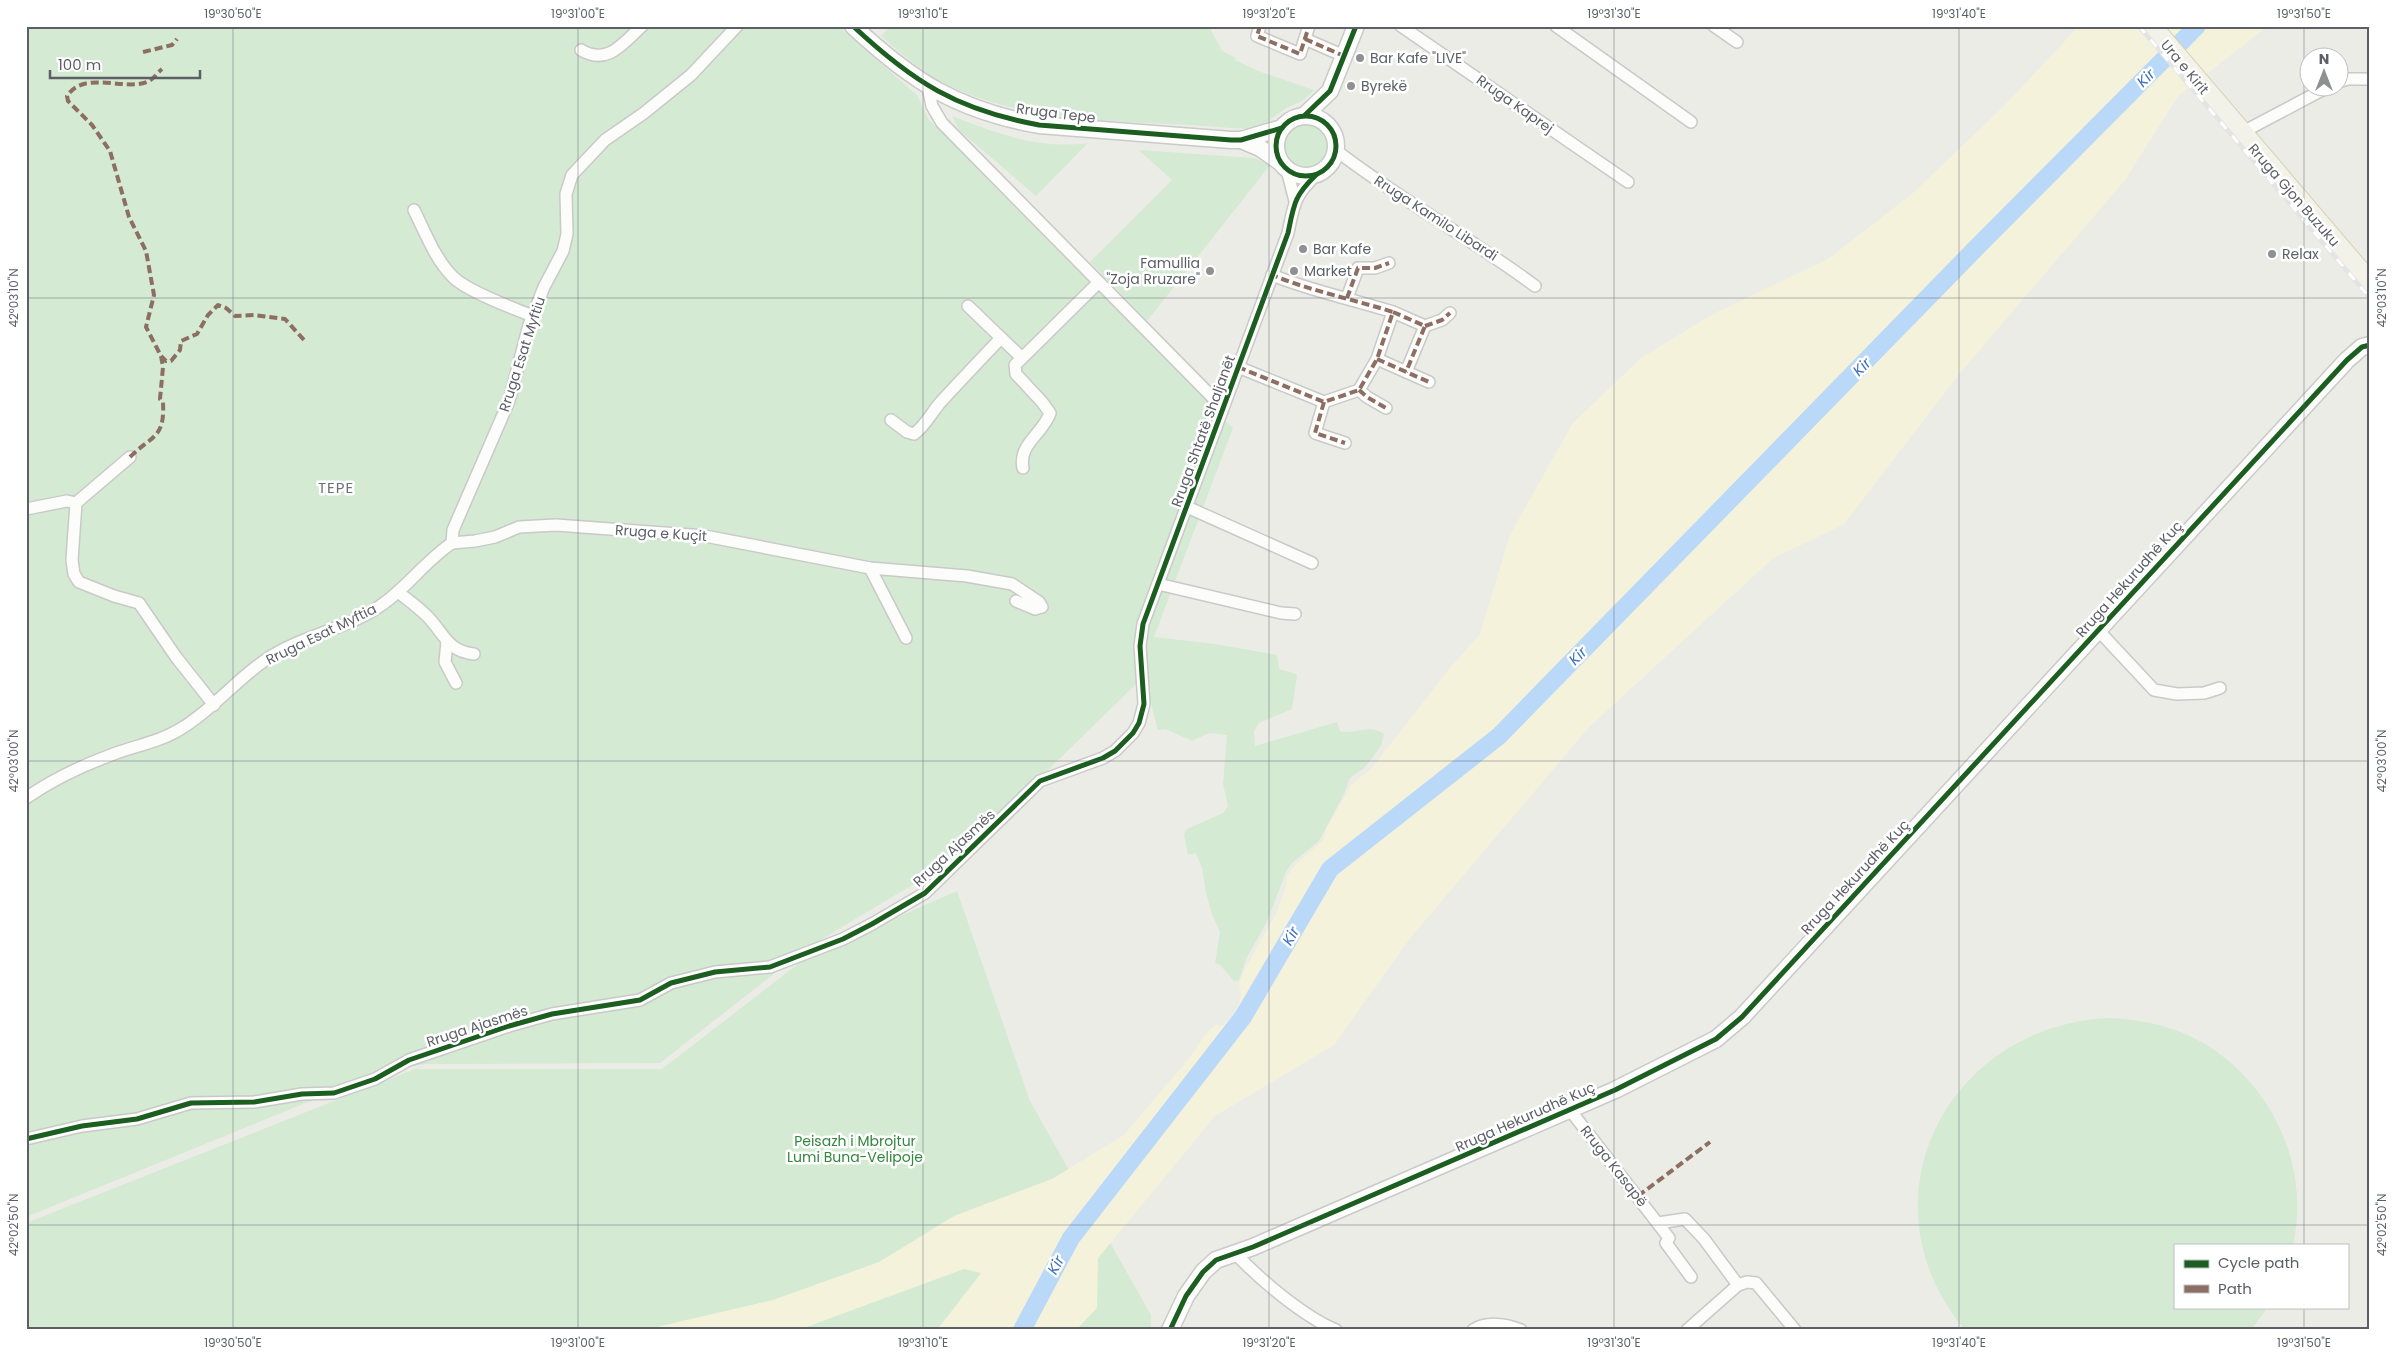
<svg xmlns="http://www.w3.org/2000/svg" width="2396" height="1356" font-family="Poppins,sans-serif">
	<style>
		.green { fill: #d4ead3 }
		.sand { fill: #f5f2dc }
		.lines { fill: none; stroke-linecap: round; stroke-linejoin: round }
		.river { stroke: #bad8f8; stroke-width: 18 }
		.street-casing { stroke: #c9c9c8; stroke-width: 14 }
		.secondary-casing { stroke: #c9cac9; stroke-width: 19 }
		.primary-casing { stroke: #d5cfb4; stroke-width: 21 }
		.street { stroke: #fcfcfb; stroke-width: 11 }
		.secondary { stroke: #fcfcfb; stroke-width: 16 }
		.primary { stroke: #f3f2e8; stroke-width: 19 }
		.rail-casing { stroke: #e4e4e4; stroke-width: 5 }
		.rail { stroke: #fff; stroke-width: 3; stroke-dasharray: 9; stroke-linecap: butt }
		.quiet { stroke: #8d6e63; stroke-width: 4; stroke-dasharray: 8 4; stroke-linecap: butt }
		.cycleway-casing { stroke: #fff; stroke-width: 8 }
		.cycleway { stroke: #1b5e20; stroke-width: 5 }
		.ticks { fill: none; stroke: #5c5f66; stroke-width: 1; stroke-opacity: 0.45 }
		.poi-dot { fill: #8e9093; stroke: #fff; stroke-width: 2 }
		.labels { text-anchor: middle; stroke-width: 5; stroke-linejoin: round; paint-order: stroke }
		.poi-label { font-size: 14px; fill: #5c5f66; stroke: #fff; text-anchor: start }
		.street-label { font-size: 14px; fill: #5c5f66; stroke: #fff }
		.park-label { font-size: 14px; fill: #31873d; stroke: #fff }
		.water-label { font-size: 15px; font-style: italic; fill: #3f73bf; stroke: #fff }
		.neighbourhood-label { font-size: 15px; letter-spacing: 1px; fill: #6d7178; stroke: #fff }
		.neatline { fill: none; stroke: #5c5f66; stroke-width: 2 }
		.ticks-label { font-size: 12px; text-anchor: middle; fill: #5c5f66 }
	</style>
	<rect width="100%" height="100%" fill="#ecece7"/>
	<!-- green -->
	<g class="green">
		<path d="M26,26H838L917,95L929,120L962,151L1233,428L1154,637L1215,644L1277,655L1279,669L1296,674L1297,676L1292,709L1259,723L1254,731L1255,746L1337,722L1340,731C1356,735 1369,723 1384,734L1381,746L1370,761L1364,768L1350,778L1344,794L1319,841L1292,863L1286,872L1267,922L1247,957L1239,980L1234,981L1220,965L1215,963L1220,932L1212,914L1206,893L1202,868L1196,853L1188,855L1184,834L1187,829L1223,813L1228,806L1223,784L1227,735L1209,733L1192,741L1166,729L1158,730L1150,699L1147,657L1137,683L959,857L807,948L660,1063L427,1064L389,1069L26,1217Z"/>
		<path d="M890,26H1209L1222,51L1236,58L1235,60L1258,71L1314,90C1303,104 1295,102 1282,111C1271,118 1265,127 1252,129C1224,128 1197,125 1169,124C1099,121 1021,118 954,88C926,76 904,56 881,36Z"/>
		<path d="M952,116C996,133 1039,150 1088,143L1036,196L959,130Z"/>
		<circle cx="1306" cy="145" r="23"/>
		<path d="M1139,150L1254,158L1270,165L1147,321L1090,262L1172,180Z"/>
		<path d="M957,891L1030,1101L1151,1315V1330H26V1223L415,1069H662L807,957Z"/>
		<path d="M2107,1018C2136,1019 2165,1024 2192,1037C2267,1074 2312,1162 2293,1245H2175V1307H2268L2251,1330H1965C1858,1203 1945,1027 2107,1018Z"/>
	</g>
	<!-- sand -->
	<path class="sand" d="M2079,26H2268L2178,96L2125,180L1959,374L1844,524L1772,559L1589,727L1411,937L1334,1045L1215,1116L1098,1258L1097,1308L1076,1330H937L981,1273L964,1269L798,1330H644L773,1300L879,1262L954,1216L1052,1179L1124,1135L1191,1056L1205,1035L1215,1025L1223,1026L1237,1011L1241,997L1239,983L1246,967L1276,914L1286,886L1287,876L1296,864L1323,841L1326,829L1352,784L1372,768L1450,668L1480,634L1510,535L1573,423L1640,359L1711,315L1828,259L1912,194L2004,106Z"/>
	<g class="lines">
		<!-- river -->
		<path class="river" d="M1022,1330L1071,1238L1243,1017L1330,869L1499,736L1981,243L2197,26"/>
		<defs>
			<g id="street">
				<path d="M1260,26L1257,36L1300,54L1309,26"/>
				<path d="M1401,26L1628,182"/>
				<path d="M1556,26L1691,122"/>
				<path d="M1714,26L1737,42"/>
				<path d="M1305,39L1344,56"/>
				<path d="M581,50C608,66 623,43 642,26"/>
				<path d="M2338,82L2348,79H2370"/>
				<path d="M928,87L932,106L942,123L1223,408"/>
				<path d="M2241,133L2326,88"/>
				<path d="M1337,151C1400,200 1471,238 1535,286"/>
				<path d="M1287,170L1295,201"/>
				<path d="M414,210C425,232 435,259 453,277C467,291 512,308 533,316"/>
				<path d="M1347,298L1358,268H1375L1389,263"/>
				<path d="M968,306L1021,357"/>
				<path d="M1393,312L1425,326L1406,372"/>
				<path d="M1425,326L1442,320L1450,313"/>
				<path d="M1377,359L1429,382"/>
				<path d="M1238,367L1324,402L1359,390L1377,359L1393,312C1352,299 1311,291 1272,275"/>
				<path d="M1359,390L1367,397L1386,408"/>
				<path d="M1324,402L1315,433L1345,443"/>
				<path d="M891,420L907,432L914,434C924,427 931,414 939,404C959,382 980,360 1001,338"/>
				<path d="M1023,468C1018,444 1043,434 1050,413L1042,402L1016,374L1015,365L1098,283"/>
				<path d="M76,503L72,560L74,574L79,582L114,596L139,603L176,657L214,705"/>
				<path d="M76,503L130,457"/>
				<path d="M1187,507L1312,563"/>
				<path d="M26,509L67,501L76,503"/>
				<path d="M452,543L475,541L495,537L519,527L556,525L705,536L870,568L967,576L1012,584L1039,602L1042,607L1035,609L1016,601"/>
				<path d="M452,543L453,530L509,401L529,325L544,287L563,251L567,234L566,194L572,175L605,140L644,113L691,75L737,26"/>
				<path d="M870,568L906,638"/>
				<path d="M1158,584L1281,613L1295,614"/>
				<path d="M398,592C408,600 418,607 426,615C443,631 446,651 474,654"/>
				<path d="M2098,630L2154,690L2177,694L2204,693L2220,688"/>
				<path d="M447,642L445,662L456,683"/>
				<path d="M26,798C52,780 81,766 111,755C134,746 160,742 182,728C212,710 235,681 264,661C299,636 345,630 380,606C407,588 425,561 452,543"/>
				<path d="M1570,1110L1669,1238L1666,1243L1691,1277"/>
				<path d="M26,1139L82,1126L137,1119L191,1103L254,1102L302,1094L334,1093L375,1079L409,1060L509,1026L552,1014L640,1000L671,983L715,972L770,967L843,939L872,924L925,893L1040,781L1103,758L1115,751L1133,733L1139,723L1144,704L1140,646L1143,624L1288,233C1294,204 1294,196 1316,175"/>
				<path d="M1658,1223L1685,1219L1704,1239L1738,1285L1747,1282L1756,1283L1795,1330"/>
				<path d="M1235,1253C1258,1278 1304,1317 1336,1330"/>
				<path d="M1473,1330C1486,1321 1507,1324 1521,1330"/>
				<path d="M1687,1330L1738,1285"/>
			</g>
			<g id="secondary">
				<path d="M853,26C913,82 957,110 1039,125L1231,140H1241L1282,128"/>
				<path d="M1305,115L1330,91L1356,26"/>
				<circle cx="1306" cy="146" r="30"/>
				<path d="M1241,140L1260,148L1280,162"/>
				<path d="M1170,1330L1186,1296L1203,1272L1216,1260L1253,1247L1615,1090L1716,1039L1742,1017L2347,360L2362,347L2370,345"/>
			</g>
			<path id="primary" d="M2152,26L2370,282"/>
		</defs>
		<!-- street casing -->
		<use href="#street" class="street-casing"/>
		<!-- secondary casing -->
		<use href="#secondary" class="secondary-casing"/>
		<!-- primary casing -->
		<use href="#primary" class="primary-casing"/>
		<!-- street -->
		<use href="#street" class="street"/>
		<!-- secondary -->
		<use href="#secondary" class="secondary"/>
		<!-- primary -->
		<use href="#primary" class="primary"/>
		<defs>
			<path id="rail" d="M2139,26L2370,298"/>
		</defs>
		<!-- rail casing -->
		<use href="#rail" class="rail-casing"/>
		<!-- rail -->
		<use href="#rail" class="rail"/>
		<!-- quiet -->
		<g class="quiet">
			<path d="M1260,26L1257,36L1300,54L1309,26"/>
			<path d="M1305,39L1344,56"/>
			<path d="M143,52L172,45L177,39"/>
			<path d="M1347,298L1358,268H1375L1389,263"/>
			<path d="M1393,312L1425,326L1406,372"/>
			<path d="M1425,326L1442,320L1450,313"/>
			<path d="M161,356L166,361H171L180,350L181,341L197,334L208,315L218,305L226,308L235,316L254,315L285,319L304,340"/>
			<path d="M1377,359L1429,382"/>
			<path d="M1238,367L1324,402L1359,390L1377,359L1393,312C1352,299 1311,291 1272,275"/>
			<path d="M1359,390L1367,397L1386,408"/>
			<path d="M1324,402L1315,433L1345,443"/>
			<path d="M130,457C152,435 165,439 163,402L160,399L163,367L161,356L146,327L154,295L146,251L129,217L110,151L92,125L68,101L67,96C84,70 124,91 147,82C153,80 157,73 162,69"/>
			<path d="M1638,1196L1710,1142"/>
		</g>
		<defs>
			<g id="cycleway">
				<path d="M853,26C913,82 957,110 1039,125L1231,140H1241L1282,128"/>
				<path d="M1305,115L1330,91L1356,26"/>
				<circle cx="1306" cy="146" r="30"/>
				<path d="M26,1139L82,1126L137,1119L191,1103L254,1102L302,1094L334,1093L375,1079L409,1060L509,1026L552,1014L640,1000L671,983L715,972L770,967L843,939L872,924L925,893L1040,781L1103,758L1115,751L1133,733L1139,723L1144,704L1140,646L1143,624L1288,233C1294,204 1294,196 1316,175"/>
				<path d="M1170,1330L1186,1296L1203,1272L1216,1260L1253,1247L1615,1090L1716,1039L1742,1017L2347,360L2362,347L2370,345"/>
			</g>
		</defs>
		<!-- cycleway casing -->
		<use href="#cycleway" class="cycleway-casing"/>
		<!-- cycleway -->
		<use href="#cycleway" class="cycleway"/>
	</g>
	<!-- ticks -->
	<path class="ticks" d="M233,26V1330M578,26V1330M923,26V1330M1269,26V1330M1614,26V1330M1959,26V1330M2304,26V1245M26,298H2370M26,761H2370M26,1225H2370M2304,1307V1330"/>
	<!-- markers -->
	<g class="poi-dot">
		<circle cx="1360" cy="58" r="5"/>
		<circle cx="1351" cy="86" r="5"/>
		<circle cx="1303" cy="249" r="5"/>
		<circle cx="2272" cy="254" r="5"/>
		<circle cx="1210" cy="271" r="5"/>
		<circle cx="1294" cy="271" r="5"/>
	</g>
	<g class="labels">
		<!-- poi labels -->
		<g class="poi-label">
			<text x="1370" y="63">Bar Kafe "LIVE"</text>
			<text x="1361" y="91">Byrekë</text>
			<text x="1313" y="254">Bar Kafe</text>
			<text x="2282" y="259">Relax</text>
			<text x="1200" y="268" text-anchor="end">Famullia<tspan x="1200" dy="16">"Zoja Rruzare"</tspan></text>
			<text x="1304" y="276">Market</text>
		</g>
		<!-- street labels -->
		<g class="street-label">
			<text transform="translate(2185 67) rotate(50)" y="5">Ura e Kirit</text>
			<text transform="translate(1515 104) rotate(35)" y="5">Rruga Kaprej</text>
			<text transform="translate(1056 113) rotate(7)" y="5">Rruga Tepe</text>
			<text transform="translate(2294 195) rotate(49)" y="5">Rruga Gjon Buzuku</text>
			<text transform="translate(1436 218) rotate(33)" y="5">Rruga Kamilo Libardi</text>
			<text transform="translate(522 354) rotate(-72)" y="5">Rruga Esat Myftiu</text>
			<text transform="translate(1203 431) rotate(-70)" y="5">Rruga Shtatë Shaljanët</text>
			<text transform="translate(661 533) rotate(4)" y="5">Rruga e Kuçit</text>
			<text transform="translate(2129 579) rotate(-48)" y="5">Rruga Hekurudhë Kuç</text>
			<text transform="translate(321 634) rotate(-26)" y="5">Rruga Esat Myftia</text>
			<text transform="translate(954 848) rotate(-43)" y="5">Rruga Ajasmës</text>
			<text transform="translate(1855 877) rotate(-47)" y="5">Rruga Hekurudhë Kuç</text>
			<text transform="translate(477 1026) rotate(-18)" y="5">Rruga Ajasmës</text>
			<text transform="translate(1525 1117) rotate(-24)" y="5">Rruga Hekurudhë Kuç</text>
			<text transform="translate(1614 1166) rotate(52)" y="5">Rruga Kasapë</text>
		</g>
		<!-- park labels -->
		<g class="park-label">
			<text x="855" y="1146">Peisazh i Mbrojtur<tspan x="855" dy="16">Lumi Buna-Velipoje</tspan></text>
		</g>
		<!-- water labels -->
		<g class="water-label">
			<text transform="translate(2146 78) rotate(-45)" y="5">Kir</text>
			<text transform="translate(1862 367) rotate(-45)" y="5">Kir</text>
			<text transform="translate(1578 656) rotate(-45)" y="5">Kir</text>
			<text transform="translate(1291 936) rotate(-60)" y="5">Kir</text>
			<text transform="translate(1056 1265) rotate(-62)" y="5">Kir</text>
		</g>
		<!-- neighbourhood labels -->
		<g class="neighbourhood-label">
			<text x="336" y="493">TEPE</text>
		</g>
	</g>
	<!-- border -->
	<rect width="2396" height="1356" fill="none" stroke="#ffffff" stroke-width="55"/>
	<!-- legend -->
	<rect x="2174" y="1244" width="175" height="65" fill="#ffffff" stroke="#bebfc2"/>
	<rect x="2184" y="1260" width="25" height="8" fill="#1b5e20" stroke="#bebfc2"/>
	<text x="2218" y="1268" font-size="15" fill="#5c5f66">Cycle path</text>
	<rect x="2184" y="1285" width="25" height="8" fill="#8d6e63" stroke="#bebfc2"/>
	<text x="2218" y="1294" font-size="15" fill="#5c5f66">Path</text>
	<!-- north arrow -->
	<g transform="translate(2324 72)"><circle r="24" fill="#ffffff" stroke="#bebfc2"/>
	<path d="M0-4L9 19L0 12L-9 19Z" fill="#8e9093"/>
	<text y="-8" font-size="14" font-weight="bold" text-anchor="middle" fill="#5c5f66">N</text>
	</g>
	<!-- scale -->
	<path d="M50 70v8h150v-8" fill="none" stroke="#5c5f66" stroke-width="2.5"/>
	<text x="58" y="70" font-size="15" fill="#5c5f66" stroke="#ffffff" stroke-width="4" paint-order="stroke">100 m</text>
	<rect x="28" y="28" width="2340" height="1300" class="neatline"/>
	<g class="ticks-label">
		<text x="233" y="18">19°30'50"E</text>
		<text x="578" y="18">19°31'00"E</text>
		<text x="923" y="18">19°31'10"E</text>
		<text x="1269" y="18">19°31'20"E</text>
		<text x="1614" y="18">19°31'30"E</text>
		<text x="1959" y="18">19°31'40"E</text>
		<text x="2304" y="18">19°31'50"E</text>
		<text transform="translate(14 298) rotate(-90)" y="4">42°03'10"N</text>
		<text transform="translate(2382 298) rotate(-90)" y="4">42°03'10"N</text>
		<text transform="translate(14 761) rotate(-90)" y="4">42°03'00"N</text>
		<text transform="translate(2382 761) rotate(-90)" y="4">42°03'00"N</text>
		<text transform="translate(14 1225) rotate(-90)" y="4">42°02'50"N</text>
		<text transform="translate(2382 1225) rotate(-90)" y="4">42°02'50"N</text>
		<text x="233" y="1347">19°30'50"E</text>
		<text x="578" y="1347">19°31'00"E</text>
		<text x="923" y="1347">19°31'10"E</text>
		<text x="1269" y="1347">19°31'20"E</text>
		<text x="1614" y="1347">19°31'30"E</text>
		<text x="1959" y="1347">19°31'40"E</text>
		<text x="2304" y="1347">19°31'50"E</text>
	</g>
</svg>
